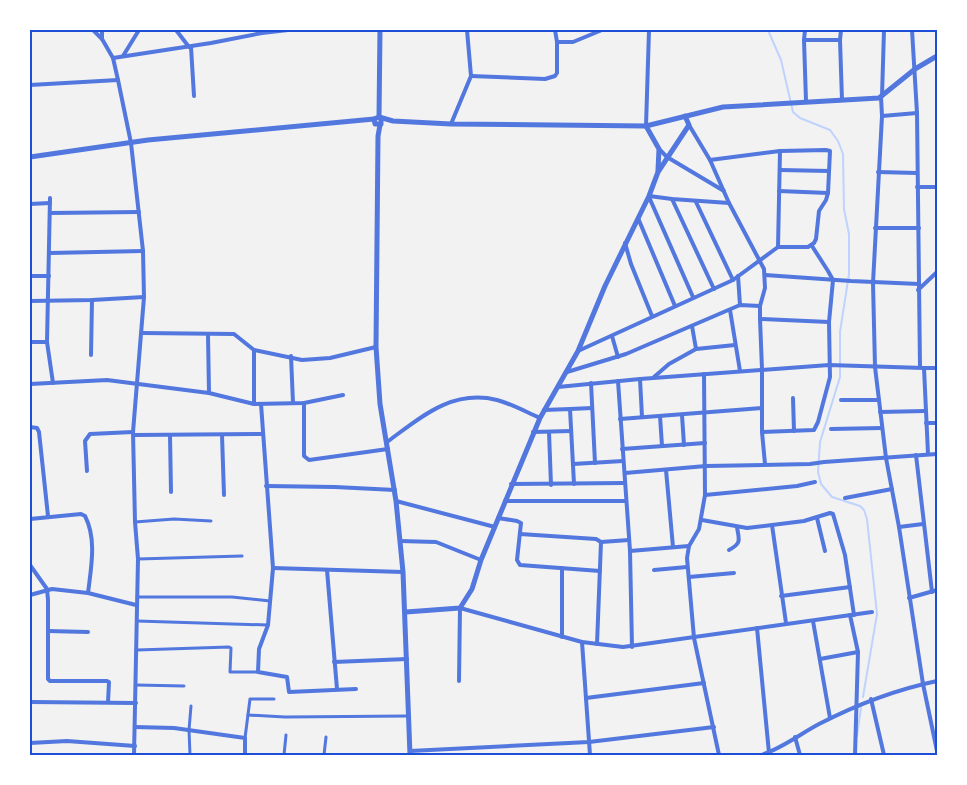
<svg xmlns="http://www.w3.org/2000/svg" width="967" height="785" font-family="Karla,sans-serif">
	<style>
		.lines { fill: none; stroke-linecap: round; stroke-linejoin: round }
		.stream { stroke: #bfd3fe; stroke-width: 2 }
		.pedestrian { stroke: #5277de; stroke-width: 3 }
		.minor { stroke: #5277de; stroke-width: 4 }
		.tertiary { stroke: #5277de; stroke-width: 5 }
		.neatline { fill: none; stroke: #1d4ed8; stroke-width: 2 }
	</style>
	<rect width="100%" height="100%" fill="#f2f2f2"/>
	<g class="lines">
		<!-- stream -->
		<g class="stream">
			<path d="M768,30L781,60L793,112L800,118L830,130L838,141L843,154L844,209L849,234V274L840,332V377L820,442L818,472L821,484L832,497L860,506L864,510L867,519L877,614L863,697"/>
			<path d="M857,736L861,708"/>
		</g>
		<!-- pedestrian -->
		<g class="pedestrian">
			<path d="M135,522L174,519L211,521"/>
			<path d="M138,559L242,556"/>
			<path d="M137,597H232L270,601"/>
			<path d="M137,621L268,625"/>
			<path d="M137,650L229,647L231,648L230,672H258"/>
			<path d="M136,685L184,686"/>
			<path d="M248,715L285,717L408,716"/>
			<path d="M245,738L250,699H274"/>
			<path d="M190,755L189,730L191,706"/>
			<path d="M284,755L286,735"/>
			<path d="M324,755L326,737"/>
		</g>
		<!-- minor -->
		<g class="minor">
			<path d="M93,30L102,39L113,58L118,80L131,143L143,251L144,297L133,432L135,522L138,559L134,755"/>
			<path d="M102,30V39"/>
			<path d="M176,30L189,47"/>
			<path d="M555,30L557,42"/>
			<path d="M805,30L804,40L806,101"/>
			<path d="M841,30L840,40L842,100"/>
			<path d="M912,30L917,113L920,367"/>
			<path d="M804,40H840"/>
			<path d="M191,47L194,96"/>
			<path d="M123,56L139,30"/>
			<path d="M113,58L211,43L262,33L288,30"/>
			<path d="M471,76L545,79L555,76L557,73V42H573L602,30"/>
			<path d="M30,85L118,80"/>
			<path d="M882,96L884,30"/>
			<path d="M881,97L882,116L873,283L875,367L886,458L899,527L923,684L937,751"/>
			<path d="M882,116L917,113"/>
			<path d="M451,124L471,76L467,30"/>
			<path d="M689,125L710,160L729,203L764,269L765,288L760,306V319L762,369V432L765,464"/>
			<path d="M646,126L649,30"/>
			<path d="M659,149L667,157L724,191"/>
			<path d="M710,160L780,151L826,150L830,151L828,193L826,200L819,211L816,239L814,243L808,247H778"/>
			<path d="M780,170L829,171"/>
			<path d="M878,172L917,173"/>
			<path d="M917,187H937"/>
			<path d="M779,191L828,193"/>
			<path d="M649,196L672,199L729,203"/>
			<path d="M649,197L693,297"/>
			<path d="M50,198L47,342L53,383"/>
			<path d="M672,199L714,289"/>
			<path d="M696,202L733,280"/>
			<path d="M30,204L50,203"/>
			<path d="M50,213L139,212"/>
			<path d="M638,218L675,306"/>
			<path d="M875,228H919"/>
			<path d="M625,243L631,264L652,316"/>
			<path d="M50,253L143,251"/>
			<path d="M765,275L851,281L919,284"/>
			<path d="M30,276H49"/>
			<path d="M738,276L740,305"/>
			<path d="M918,290L937,272"/>
			<path d="M30,301L92,300L144,297"/>
			<path d="M730,310L740,371"/>
			<path d="M760,319L829,322"/>
			<path d="M692,326L696,349L735,345"/>
			<path d="M142,333L234,334L254,350L302,360L330,358L376,347"/>
			<path d="M208,335L209,393"/>
			<path d="M612,336L618,357"/>
			<path d="M30,342H47"/>
			<path d="M254,350V404"/>
			<path d="M578,351L733,280L778,247L780,151"/>
			<path d="M91,355L92,300"/>
			<path d="M291,356L293,403"/>
			<path d="M567,372L626,354L740,305L760,306"/>
			<path d="M704,374L705,495L699,529L689,546L687,558L694,638L719,755"/>
			<path d="M654,377L669,364L696,349"/>
			<path d="M640,379L642,417"/>
			<path d="M618,381L630,551L632,647"/>
			<path d="M591,383L595,463"/>
			<path d="M30,384L107,380L209,393L254,404L304,403L343,395"/>
			<path d="M558,387L640,379L829,365L924,368"/>
			<path d="M793,398L794,431"/>
			<path d="M841,400H879"/>
			<path d="M304,403V456L309,460L388,449"/>
			<path d="M261,404L273,568L268,625L259,649L258,672L287,677L289,692L356,689"/>
			<path d="M570,409L592,408"/>
			<path d="M544,410L570,409L574,484"/>
			<path d="M880,412L925,411"/>
			<path d="M682,415L684,445"/>
			<path d="M660,416L662,446"/>
			<path d="M620,419L762,408"/>
			<path d="M926,423H937"/>
			<path d="M30,427L37,428L39,432L48,516"/>
			<path d="M831,429L882,428"/>
			<path d="M533,432L571,431"/>
			<path d="M549,432L551,485"/>
			<path d="M762,432L814,430L818,422L830,377L829,322L833,280L828,271L812,246"/>
			<path d="M134,435L262,434"/>
			<path d="M170,435L171,492"/>
			<path d="M222,435L224,495"/>
			<path d="M387,442C421,417 452,389 497,400C512,404 526,412 540,418"/>
			<path d="M622,449L705,443"/>
			<path d="M928,454L924,368H937"/>
			<path d="M916,455L932,592"/>
			<path d="M573,464L623,461"/>
			<path d="M666,470L673,547"/>
			<path d="M87,471L85,441L90,434L133,432"/>
			<path d="M625,473L706,466L810,464L824,462L937,454"/>
			<path d="M511,484L625,483"/>
			<path d="M266,486L335,487L395,490"/>
			<path d="M705,495L797,486L815,482"/>
			<path d="M845,498L892,489"/>
			<path d="M396,501L495,527"/>
			<path d="M505,501H626"/>
			<path d="M498,518L517,521L521,523L517,560L520,565L600,571"/>
			<path d="M817,518L825,551"/>
			<path d="M30,519L81,514L85,516C97,539 91,568 88,593"/>
			<path d="M702,520L747,528L804,521L830,513L833,514L845,555L854,615"/>
			<path d="M772,525L786,623"/>
			<path d="M899,527L923,524"/>
			<path d="M520,534L596,539L601,542L629,540"/>
			<path d="M400,541L436,542L481,560"/>
			<path d="M729,550C742,543 739,540 737,527"/>
			<path d="M630,551L689,546"/>
			<path d="M30,565L47,589L48,600V679L50,681H107L109,682L108,702"/>
			<path d="M273,568L403,572"/>
			<path d="M327,570L337,689"/>
			<path d="M654,570L687,567"/>
			<path d="M689,577L734,573"/>
			<path d="M30,595L52,589L88,593L136,605"/>
			<path d="M781,596L850,587"/>
			<path d="M909,598L937,590"/>
			<path d="M850,615L858,652L855,755"/>
			<path d="M813,621L830,718"/>
			<path d="M757,628L769,753"/>
			<path d="M48,631L88,632"/>
			<path d="M562,637V568"/>
			<path d="M582,642L590,755"/>
			<path d="M597,644L601,542"/>
			<path d="M820,659L858,652"/>
			<path d="M334,662L407,659"/>
			<path d="M459,681L460,608L582,642L623,647L872,612"/>
			<path d="M586,698L704,683"/>
			<path d="M871,699L884,755"/>
			<path d="M30,702L136,703"/>
			<path d="M135,727L174,728L245,738V755"/>
			<path d="M795,737L800,755"/>
			<path d="M30,743L67,741L135,746"/>
			<path d="M410,751L589,742L714,727"/>
			<path d="M761,755C781,749 800,734 819,724C858,704 894,690 937,681"/>
		</g>
		<!-- tertiary -->
		<g class="tertiary">
			<path d="M379,117L380,30"/>
			<path d="M381,118V124H375L374,119L379,117L393,121L451,124L646,126L723,107L879,98L915,69L937,56"/>
			<path d="M380,125L378,136L376,347L380,404L396,501L403,572L410,755"/>
			<path d="M646,126L659,149L658,170"/>
			<path d="M30,157L148,140L374,119"/>
			<path d="M406,612L460,608L472,589L481,560L540,418L578,351L605,286L649,196L658,172L689,125L685,116"/>
		</g>
	</g>
	<!-- border -->
	<rect width="967" height="785" fill="none" stroke="#ffffff" stroke-width="62"/>
	<rect x="31" y="31" width="905" height="723" class="neatline"/>
</svg>
